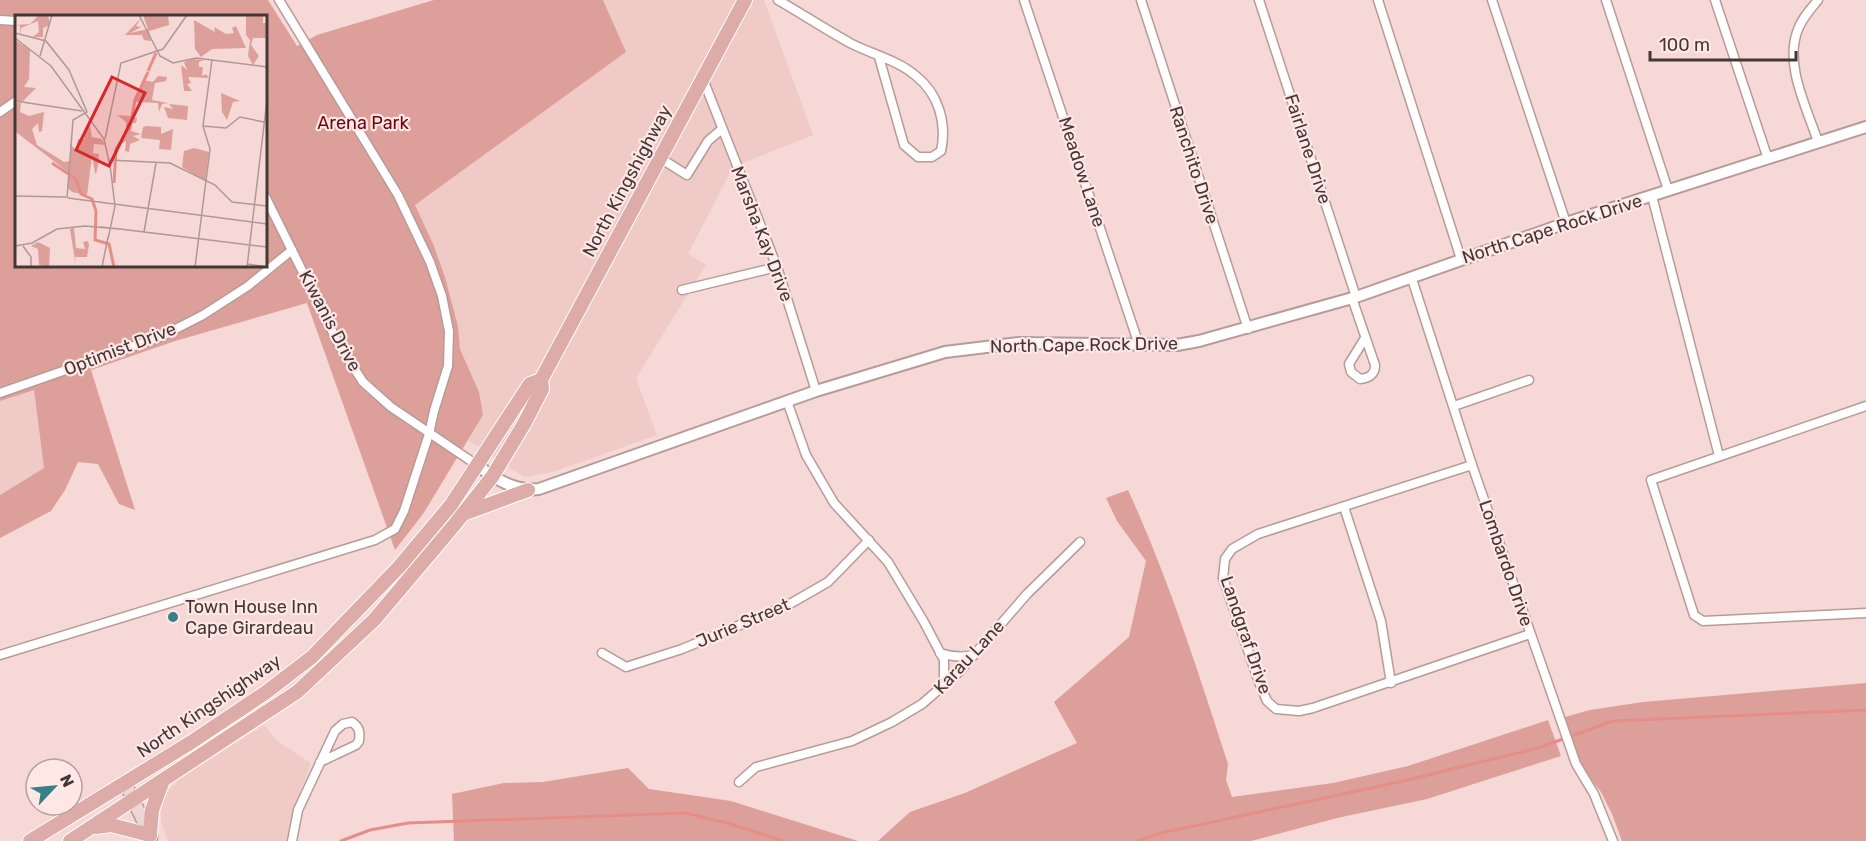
<svg xmlns="http://www.w3.org/2000/svg" width="1866" height="841" font-family="Rubik,sans-serif">
	<style>
		.built { fill: #f0cac7 }
		.green { fill: #dc9f9a; fill-rule: evenodd }
		.lines { fill: none; stroke-linecap: round; stroke-linejoin: round }
		.stream { stroke: #e68d88; stroke-width: 3 }
		.minor-casing { stroke: #b79b99; stroke-width: 11 }
		.tertiary-casing { stroke: #b79b99; stroke-width: 14 }
		.secondary-casing { stroke: #b79b99; stroke-width: 15 }
		.primary-casing { stroke: #fff; stroke-width: 16 }
		.minor { stroke: #fff; stroke-width: 8 }
		.tertiary { stroke: #fff; stroke-width: 10 }
		.secondary { stroke: #eed6d4; stroke-width: 12 }
		.primary { stroke: #ddaca9; stroke-width: 14 }
		.poi-dot { fill: #388086; stroke: #ffe7e5; stroke-width: 2 }
		.labels { text-anchor: middle; stroke-width: 4.5; stroke-linejoin: round; paint-order: stroke }
		.park-label { font-size: 18px; fill: #710211; stroke: #ffe7e5 }
		.street-label { font-size: 18px; fill: #443837; stroke: #ffe7e5 }
		.poi-label { font-size: 18px; fill: #443837; stroke: #ffe7e5; text-anchor: start }
		.inset-river { fill: none; stroke: #e68d88; stroke-width: 3 }
		.inset-road { fill: none; stroke: #af9896; stroke-width: 1.5 }
		.view { fill: #d62828; fill-opacity: 0.15; stroke: #d62828; stroke-width: 3 }
		.inset-edge { fill: none; stroke: #443837; stroke-width: 3 }
	</style>
	<rect width="100%" height="100%" fill="#f6d8d6"/>
	<!-- built -->
	<g class="built">
		<path d="M603,0H764L813,135L733,167L688,254L706,265L636,378L657,435L553,472L524,477L468,440L483,415L479,392L460,349L458,326L445,277L434,246L415,205L626,52Z"/>
		<path d="M34,389L44,468L0,495V401Z"/>
		<path d="M264,725L277,741L311,763L292,814L286,841H168L161,822V801L178,780Z"/>
	</g>
	<!-- green -->
	<g class="green">
		<path d="M0,0H268L297,46L317,35L434,0H603L626,52L415,205L434,246L445,277L458,326L460,349L479,392L483,415L423,514L395,550L307,303L175,341L91,370L135,510L119,504L98,464L78,462L65,490L51,511L0,538V495L44,468L34,390L0,401ZM16,16H266V266H16Z"/>
		<path d="M1128,490C1169,579 1198,672 1228,764L1226,780L1232,797L1333,783L1408,766L1548,720L1561,756L1427,799L1337,818L1251,841H878L910,812L965,793L1077,743L1054,702L1129,637L1146,561L1117,521L1106,498Z"/>
		<path d="M1866,683V841H1622L1612,814L1601,792L1580,765L1565,717L1590,710L1643,702Z"/>
		<path d="M628,768L649,789L731,801L858,841H454L452,794L504,783L543,782Z"/>
	</g>
	<g class="lines">
		<!-- stream -->
		<g class="stream">
			<path d="M341,841L370,830L408,823L685,813L727,823L783,841"/>
			<path d="M1138,841L1161,833L1399,782L1538,748L1613,721L1866,710"/>
		</g>
		<defs>
			<g id="minor">
				<path d="M778,0C802,14 825,29 850,43C871,54 898,60 916,76C939,94 947,124 941,151L932,157H918L904,145L879,57"/>
				<path d="M1024,0L1139,345"/>
				<path d="M1141,0L1248,329"/>
				<path d="M1259,0L1356,297"/>
				<path d="M1378,0L1461,259"/>
				<path d="M1492,0L1566,223"/>
				<path d="M1606,0L1668,190"/>
				<path d="M1715,0L1768,159"/>
				<path d="M1818,0C1810,10 1801,19 1797,32C1785,67 1807,108 1818,142"/>
				<path d="M0,20L16,21"/>
				<path d="M703,79L777,267L816,391"/>
				<path d="M0,112L16,101"/>
				<path d="M660,158L687,175L708,141L722,129"/>
				<path d="M1652,196L1719,456"/>
				<path d="M266,198L339,345L363,382L391,407L477,465"/>
				<path d="M1412,279L1472,465L1576,764L1594,794L1613,841"/>
				<path d="M682,290L777,267"/>
				<path d="M1352,298L1375,365C1375,375 1369,378 1360,379L1351,372L1349,364L1365,338"/>
				<path d="M0,393L160,337L203,315L248,286L292,250"/>
				<path d="M787,401L806,455L834,503L888,562L924,622L944,660V685"/>
				<path d="M1454,406L1529,380"/>
				<path d="M1866,406L1651,480L1694,615L1703,621L1866,613"/>
				<path d="M1472,465L1258,534L1232,549L1225,559L1223,578L1259,682L1267,701L1276,709L1299,711L1313,708L1530,634"/>
				<path d="M1344,507L1381,621L1391,683"/>
				<path d="M602,653L626,667L682,649L788,605L828,582L869,540"/>
				<path d="M940,653C952,657 961,658 973,655"/>
				<path d="M0,655L375,540L395,529L404,511L429,434L434,411L448,366L449,331L442,296L430,262L398,195L279,0"/>
				<path d="M739,782L756,767L852,741L892,722L922,704L960,671L1027,594L1080,542"/>
				<path d="M292,841L298,810L335,731L343,724L352,722C360,728 360,732 359,741L356,745L320,762"/>
			</g>
			<path id="tertiary" d="M477,465C495,479 516,492 539,489L816,391L945,352L1019,343L1177,345L1199,341L1356,297L1566,223L1866,127"/>
			<path id="secondary" d="M125,783L151,837"/>
			<g id="primary">
				<path d="M463,514L528,490"/>
				<path d="M96,827L111,825L150,835L152,810L163,780"/>
				<path d="M30,841L190,743L265,693L312,657L399,567L451,505L530,384L541,380"/>
				<path d="M70,841L297,692L374,620L455,524L492,477L524,424L542,389L541,380L745,0"/>
			</g>
		</defs>
		<!-- minor casing -->
		<use href="#minor" class="minor-casing"/>
		<!-- tertiary casing -->
		<use href="#tertiary" class="tertiary-casing"/>
		<!-- secondary casing -->
		<use href="#secondary" class="secondary-casing"/>
		<!-- primary casing -->
		<use href="#primary" class="primary-casing"/>
		<!-- minor -->
		<use href="#minor" class="minor"/>
		<!-- tertiary -->
		<use href="#tertiary" class="tertiary"/>
		<!-- secondary -->
		<use href="#secondary" class="secondary"/>
		<!-- primary -->
		<use href="#primary" class="primary"/>
	</g>
	<!-- markers -->
	<circle class="poi-dot" cx="173" cy="617" r="6"/>
	<g class="labels">
		<!-- park labels -->
		<g class="park-label">
			<text x="363" y="129">Arena Park</text>
		</g>
		<!-- street labels -->
		<g class="street-label">
			<text transform="translate(1308 149) rotate(72)" y="6">Fairlane Drive</text>
			<text transform="translate(1194 165) rotate(72)" y="6">Ranchito Drive</text>
			<text transform="translate(1082 172) rotate(72)" y="6">Meadow Lane</text>
			<text transform="translate(627 181) rotate(-62)" y="6">North Kingshighway</text>
			<text transform="translate(1552 229) rotate(-18)" y="6">North Cape Rock Drive</text>
			<text transform="translate(762 234) rotate(69)" y="6">Marsha Kay Drive</text>
			<text transform="translate(330 321) rotate(62)" y="6">Kiwanis Drive</text>
			<text transform="translate(1084 345) rotate(-1)" y="6">North Cape Rock Drive</text>
			<text transform="translate(120 349) rotate(-21)" y="6">Optimist Drive</text>
			<text transform="translate(1506 563) rotate(71)" y="6">Lombardo Drive</text>
			<text transform="translate(743 623) rotate(-23)" y="6">Jurie Street</text>
			<text transform="translate(1246 635) rotate(71)" y="6">Landgraf Drive</text>
			<text transform="translate(969 657) rotate(-47)" y="6">Karau Lane</text>
			<text transform="translate(209 706) rotate(-34)" y="6">North Kingshighway</text>
		</g>
		<!-- poi labels -->
		<g class="poi-label">
			<text x="185" y="613">Town House Inn<tspan x="185" dy="21">Cape Girardeau</tspan></text>
		</g>
	</g>
	<!-- overview -->
	<g transform="translate(15 15)">
		<rect width="252" height="252" fill="#f6d8d6"/>
		<path d="M24,0H33L35,10L28,13V22H18L24,17L23,6L6,13L5,21V11L1,10L15,9ZM128,0H153L154,10L134,16L136,26L129,25L127,20H110L126,3L121,11L126,12L115,18L133,14ZM231,0H248V8H252V23H238L236,30L244,41L238,50L233,41L235,25L231,20ZM179,5L200,17L199,12L211,19L219,18L217,13L221,11L231,33L197,34L186,42L180,34ZM0,25L15,35L14,64L9,72L21,73L7,87L0,86ZM178,44L189,45L184,47V52H188L187,61L191,59L194,63L173,62L176,68L172,69L177,76H169L166,50L172,55L169,47ZM143,61L152,62L151,66L140,68L137,85L153,88L147,89L144,97L143,88L121,87L118,102L122,103L121,108H117L116,116L126,119L118,121L125,125L115,129L114,137L110,136L111,126L101,132L111,116V107L102,100L116,101L128,65L138,67ZM206,78L225,86L218,87L212,105L207,97ZM0,87L6,88L5,97L14,101L29,97L27,116L24,117L23,108L17,114L22,130L49,147L55,146V129L61,135L63,124H69L71,111H75L77,122L87,124L90,130L79,129L78,138L84,139L83,151L81,159L80,158L77,141L72,180L57,177L53,173V157L1,117ZM154,89L173,91L172,105L153,103L149,92L158,94ZM132,111L146,112V119L158,114L156,135L144,134L145,125L126,123L128,112ZM179,133L194,137L190,166L167,152L169,136ZM59,213L61,233L70,234L68,227L73,226L74,230L72,242H60L61,252L55,214ZM23,227L35,233L34,252L24,250L23,234L16,231Z" fill="#dc9f9a"/>
		<path class="inset-river" d="M133,56L141,38M37,148L61,164L66,179L77,184L81,196L80,225L94,229L99,252M99,168L101,134L115,113L120,85L133,57"/>
		<path class="inset-road" d="M124,0L145,41L158,48L181,43L252,52M0,18L31,26L54,55L72,97L58,105L52,183M0,23L36,51L89,124L95,151M25,41L37,0M0,86L67,96M188,111L211,113L225,102L249,107M90,124L106,48L148,34L172,0M94,145L155,148L200,170L217,187L252,191M0,181L51,182M53,183L252,209M105,214L252,232M129,217L141,148M93,224L100,191L95,150M0,231L17,228L42,214L70,211L93,213L105,214L85,212M8,231L16,242V252M232,249L252,252M87,252L93,222M180,252L195,134L188,111L197,45M232,252L252,85"/>
		<path class="view" d="M97,62L130,78L94,151L61,135Z"/>
		<rect width="252" height="252" class="inset-edge"/>
	</g>
	<!-- north arrow -->
	<g transform="translate(54 787) rotate(64)"><circle r="28" fill="#ffe7e5" stroke="#b4a19f" stroke-width="1.5"/>
	<path d="M0-4.5L10 22L0 15L-10 22Z" fill="#388086"/>
	<text y="-9" font-size="16" font-weight="bold" text-anchor="middle" fill="#443837">N</text>
	</g>
	<!-- scale -->
	<path d="M1650 51v9h146v-9" fill="none" stroke="#443837" stroke-width="3"/>
	<text x="1659" y="51" font-size="18" fill="#443837" stroke="#ffe7e5" stroke-width="4.5" paint-order="stroke">100 m</text>
</svg>
